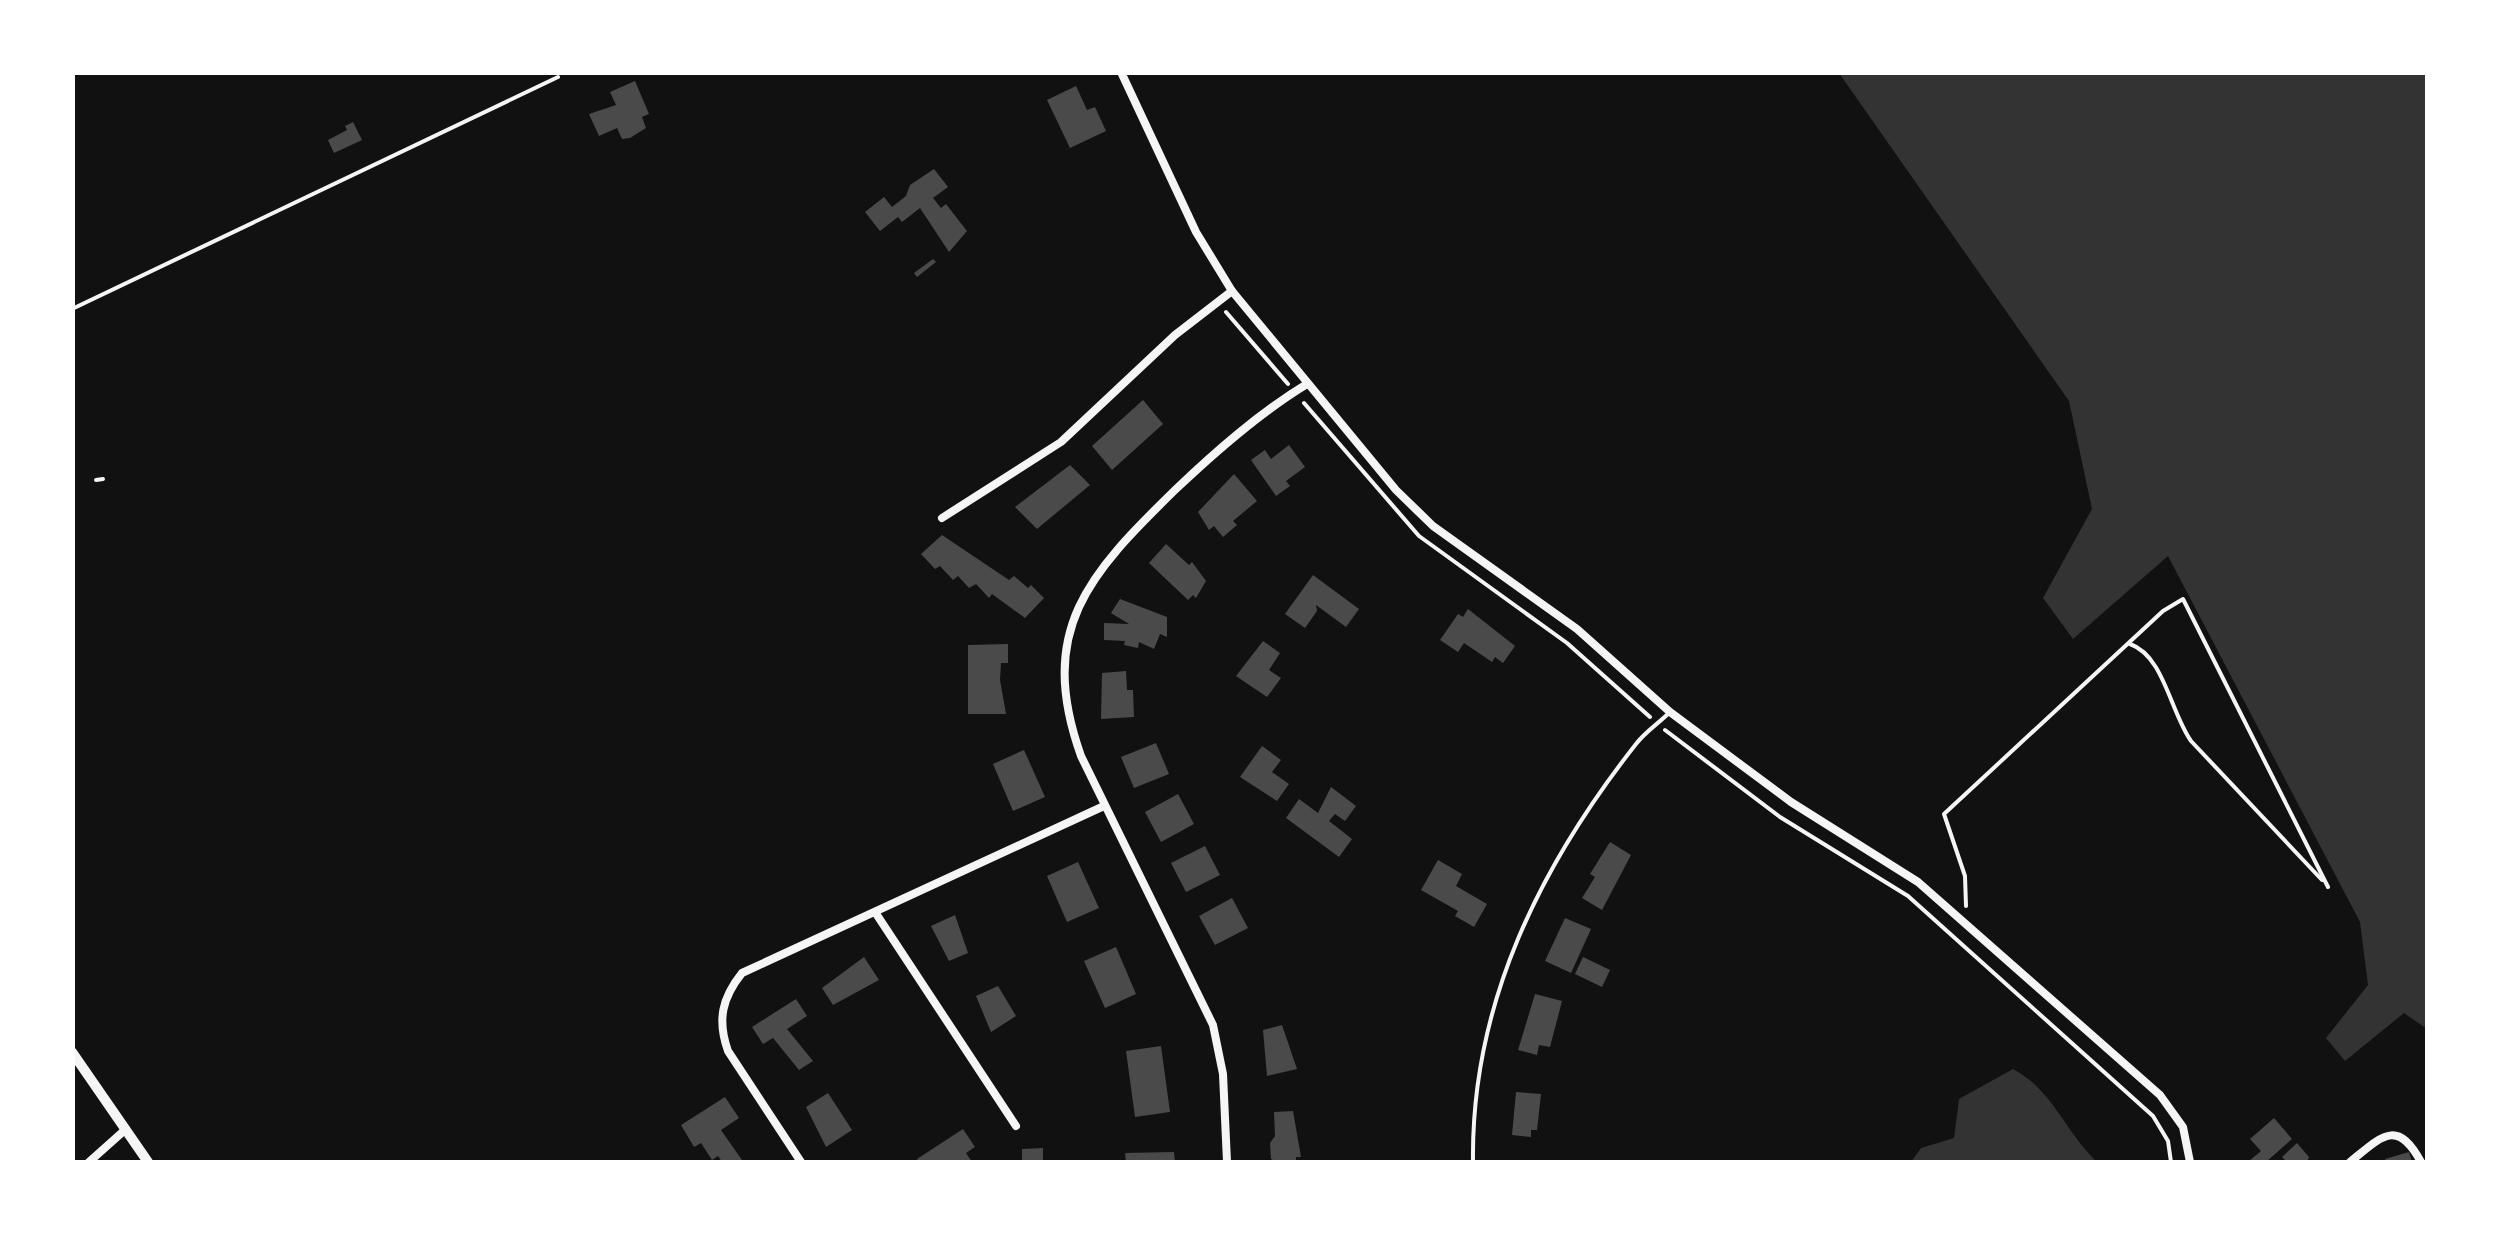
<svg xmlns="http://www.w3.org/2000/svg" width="2500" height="1235" font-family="'DejaVu Sans',sans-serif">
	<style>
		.water { fill: #333 }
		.building { fill: #4a4a4a }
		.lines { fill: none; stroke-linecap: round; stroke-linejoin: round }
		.path { stroke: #f5f5f5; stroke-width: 4 }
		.service { stroke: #f5f5f5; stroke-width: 4 }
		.minor { stroke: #f5f5f5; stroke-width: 8 }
		.tertiary { stroke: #f5f5f5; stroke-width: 10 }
	</style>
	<rect width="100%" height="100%" fill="#111"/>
	<!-- water -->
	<g class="water">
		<path d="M1839,73H2427V1029L2404,1013L2345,1061L2326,1038L2368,985L2360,922L2168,556L2073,639L2043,598L2092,509L2069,401Z"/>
		<path d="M2013,1069C2053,1090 2065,1132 2097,1162H1911L1921,1148L1954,1138L1959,1099Z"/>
	</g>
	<!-- building -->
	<g class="building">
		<path d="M635,81L649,114L642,117L646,128L630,138L622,139L617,128L599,136L589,114L616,105L610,92Z"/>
		<path d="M1076,86L1087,110L1095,107L1106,131L1070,148L1047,100Z"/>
		<path d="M353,122L362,140L334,153L328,140L347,130L345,126Z"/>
		<path d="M934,169L948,187L933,198L941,208L946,204L967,231L949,252L920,208L902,222L898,217L880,231L865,212L884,197L892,207L906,196L910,185Z"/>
		<path d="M933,259L936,262L917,277L914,273Z"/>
		<path d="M1143,400L1163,424L1112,470L1092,446Z"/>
		<path d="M1289,445L1305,467L1286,481L1290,486L1276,496L1251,460L1265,450L1271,459Z"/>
		<path d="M1070,465L1090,485L1037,529L1015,507Z"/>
		<path d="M1234,474L1257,501L1233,521L1237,525L1223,537L1214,526L1209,530L1198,512Z"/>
		<path d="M942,535L1009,580L1014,576L1028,588L1031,585L1044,598L1025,618L992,594L989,598L976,584L969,588L958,576L953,580L940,566L935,569L921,554Z"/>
		<path d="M1166,544L1189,565L1192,562L1206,581L1196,598L1193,595L1188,600L1149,563Z"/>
		<path d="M1313,575L1359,609L1346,627L1316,605L1317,611L1305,628L1285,614Z"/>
		<path d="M1120,599L1167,617V637L1160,634L1154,649L1139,642L1138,648L1124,645L1125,641L1104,640V623L1129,624L1111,613Z"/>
		<path d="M1468,609L1515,646L1503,663L1495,657L1492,662L1464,643L1458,652L1440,640L1458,614L1463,617Z"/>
		<path d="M1263,641L1280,653L1269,670L1281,678L1267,697L1236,676Z"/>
		<path d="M1008,644V663H1001L1000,680L1006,714H968V645Z"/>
		<path d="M1126,671L1127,690H1133L1134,717L1101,719L1102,673Z"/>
		<path d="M1156,743L1169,774L1134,788L1121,757Z"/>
		<path d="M1262,746L1281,760L1272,772L1289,784L1277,801L1240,777Z"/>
		<path d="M1024,750L1045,797L1013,811L993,764Z"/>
		<path d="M1331,787L1356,806L1345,821L1335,814L1329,821L1352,839L1339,857L1286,818L1299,799L1318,813Z"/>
		<path d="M1178,794L1194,824L1161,842L1145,812Z"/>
		<path d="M1610,842L1631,855L1602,910L1582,898L1595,877L1590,874Z"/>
		<path d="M1205,846L1220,875L1186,892L1171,863Z"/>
		<path d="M1438,860L1462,874L1456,886L1487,904L1474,927L1455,916L1458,911L1421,890Z"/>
		<path d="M1078,862L1099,908L1067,922L1047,876Z"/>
		<path d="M1232,898L1248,928L1215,945L1199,916Z"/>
		<path d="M955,915L968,953L949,961L931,926Z"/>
		<path d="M1565,918L1591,929L1571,973L1545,961Z"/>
		<path d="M1116,947L1136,994L1105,1008L1084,961Z"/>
		<path d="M864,957L879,980L833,1005L822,988Z"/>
		<path d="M1583,957L1610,970L1602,987L1575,974Z"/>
		<path d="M998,986L1016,1016L991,1032L976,996Z"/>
		<path d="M1535,994L1562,1001L1550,1047L1539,1045L1537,1055L1518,1050Z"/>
		<path d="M796,999L807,1016L787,1029L813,1061L799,1070L773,1038L763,1044L752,1027Z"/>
		<path d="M1282,1025L1297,1069L1267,1076L1263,1030Z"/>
		<path d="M1161,1046L1170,1112L1135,1117L1126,1051Z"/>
		<path d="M1516,1092L1541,1094L1537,1130H1531V1137L1512,1135Z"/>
		<path d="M828,1093L852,1130L826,1147L806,1107Z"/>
		<path d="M725,1097L739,1118L721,1130L742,1160L738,1162H722L718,1156L712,1160L701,1143L694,1147L681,1125Z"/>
		<path d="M1293,1111L1301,1157H1296V1162H1277L1271,1159L1270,1143L1275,1136L1274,1112Z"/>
		<path d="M2274,1118L2292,1139L2266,1162H2248L2261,1151L2250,1139Z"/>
		<path d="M963,1129L975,1147L966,1153L972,1162H919L917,1159Z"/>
		<path d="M2297,1143L2309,1157L2307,1162H2287L2282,1157Z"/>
		<path d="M1043,1148V1162H1022V1149Z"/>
		<path d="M1174,1152L1175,1162H1126L1125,1153Z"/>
		<path d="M2409,1152L2412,1162H2386L2385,1159Z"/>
	</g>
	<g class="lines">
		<!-- path -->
		<g class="path">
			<path d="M1226,312L1288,384"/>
			<path d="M1304,403L1419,536L1567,643L1650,717"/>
			<path d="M96,480L103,479"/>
			<path d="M2130,644C2164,656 2170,711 2191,741L2322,880"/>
			<path d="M1665,730L1780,817L1908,896L2153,1116L2168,1141L2171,1162"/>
			<path d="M1966,906L1965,876L1944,814L2163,611L2183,599L2328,887"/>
		</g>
		<!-- service -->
		<g class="service">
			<path d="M72,309L558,77"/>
			<path d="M1473,1162C1471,1004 1540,866 1636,744C1645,732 1659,723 1670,712"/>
		</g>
		<!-- minor -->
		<g class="minor">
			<path d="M1121,72L1196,232L1232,291L1396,490L1433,526L1577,629L1670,712L1791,802L1918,882L2160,1095L2183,1127L2190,1162"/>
			<path d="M942,518L1061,442L1175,335L1232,291"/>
			<path d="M875,912L1016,1126"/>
			<path d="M89,1162L126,1129"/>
			<path d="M801,1162L728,1051C717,1020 722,998 742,973L1104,806"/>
			<path d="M1227,1162L1223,1074L1213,1025L1081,756C1036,630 1089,574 1175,490C1215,452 1259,413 1307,384"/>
			<path d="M2350,1162C2382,1136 2397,1118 2421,1162"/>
		</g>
		<!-- tertiary -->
		<path class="tertiary" d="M72,1052L148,1162"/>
	</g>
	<!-- border -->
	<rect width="2500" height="1235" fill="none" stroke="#ffffff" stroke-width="150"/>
</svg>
